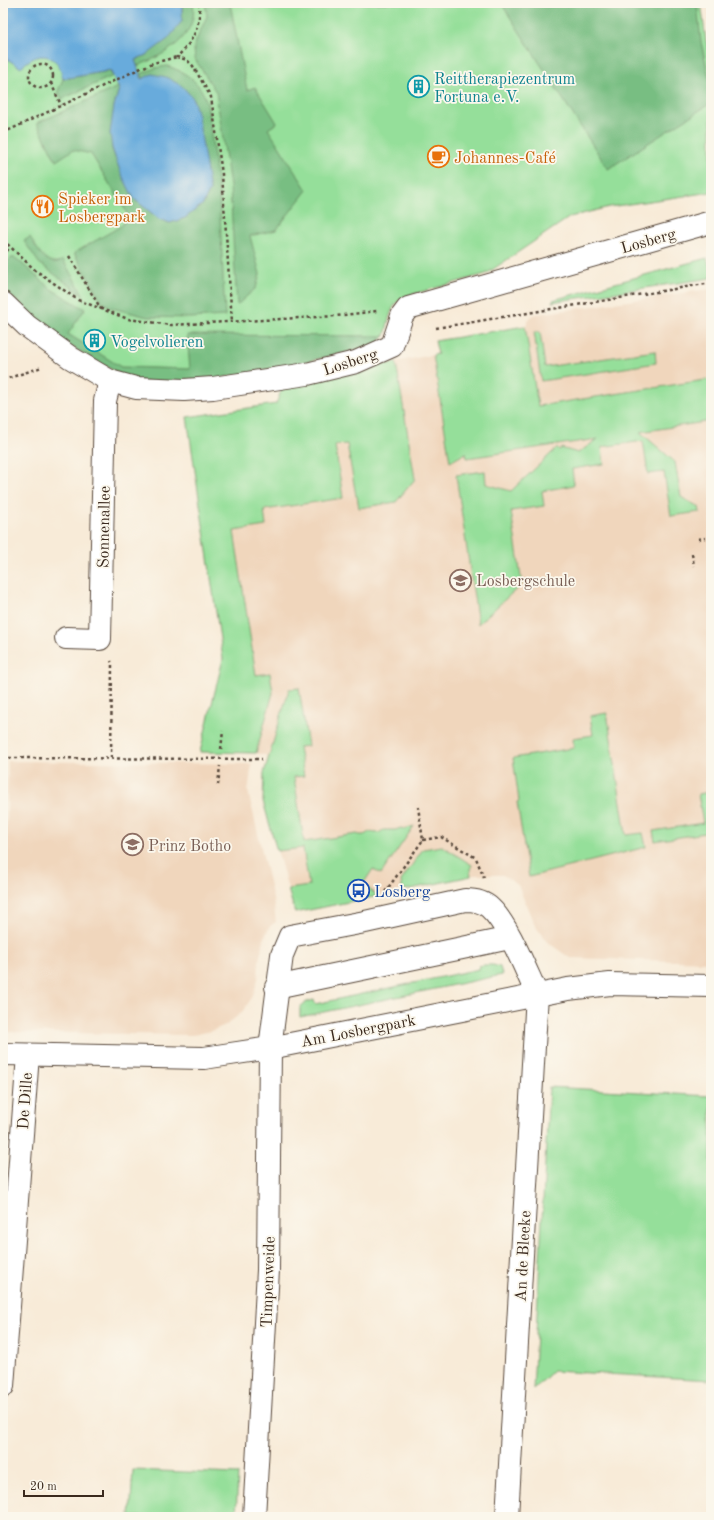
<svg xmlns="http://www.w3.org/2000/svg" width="714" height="1520" font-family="'Old Standard TT',serif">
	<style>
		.built { fill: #f0d6bc }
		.green { fill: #95df9a; stroke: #68845c }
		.forest { fill: #78be82; stroke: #5a7450 }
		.water { fill: #67abdc; stroke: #516a7d }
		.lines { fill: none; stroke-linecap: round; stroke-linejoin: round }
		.minor-casing { stroke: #57473a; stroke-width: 24 }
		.path { stroke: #57473a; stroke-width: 2.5; stroke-dasharray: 3 3; stroke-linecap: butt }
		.minor { stroke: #fff; stroke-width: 22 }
		.labels { text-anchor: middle; stroke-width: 3.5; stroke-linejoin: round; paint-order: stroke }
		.culture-label { font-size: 16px; fill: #0d838f; stroke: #fbf7ec; text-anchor: start }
		.food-label { font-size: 16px; fill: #c56008; stroke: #fbf7ec; text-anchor: start }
		.street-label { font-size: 16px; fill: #3b2a1e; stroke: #fbf7ec }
		.education-label { font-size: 16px; fill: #785e54; stroke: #fbf7ec; text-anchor: start }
		.transit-label { font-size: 16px; fill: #164399; stroke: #fbf7ec; text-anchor: start }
	</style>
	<rect width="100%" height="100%" fill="#fbf7ec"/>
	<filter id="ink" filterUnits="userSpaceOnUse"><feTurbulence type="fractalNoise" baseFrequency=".025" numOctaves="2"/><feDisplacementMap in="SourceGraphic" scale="8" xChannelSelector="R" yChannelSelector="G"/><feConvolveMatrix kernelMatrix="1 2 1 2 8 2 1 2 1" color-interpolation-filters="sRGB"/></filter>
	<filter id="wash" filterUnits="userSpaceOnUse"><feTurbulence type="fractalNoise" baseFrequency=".012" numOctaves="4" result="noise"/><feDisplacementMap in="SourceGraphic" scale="16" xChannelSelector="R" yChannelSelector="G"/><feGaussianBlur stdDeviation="0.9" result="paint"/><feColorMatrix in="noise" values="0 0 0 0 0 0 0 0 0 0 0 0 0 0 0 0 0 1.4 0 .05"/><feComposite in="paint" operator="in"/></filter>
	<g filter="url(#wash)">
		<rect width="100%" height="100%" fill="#f8ebd8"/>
		<!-- built -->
		<g class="built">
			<path d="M711,289V962L570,958L547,942L534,924L518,885L503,875H474L295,913L263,801L264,773L268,756L256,753L200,752L223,659L187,417L276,404L284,383L437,354L435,341L525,326L532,315Z"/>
			<path d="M8,761L252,764L248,791L273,899L276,922L270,926L264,938L259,960L258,979L253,996L242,1012L228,1024L211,1031L193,1035L3,1032V912L5,911Z"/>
		</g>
		<!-- green -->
		<g class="green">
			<path d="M3,3H701L706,41L711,59V192L609,207L570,217L486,274L406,296C390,303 389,320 385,336L345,352L292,365L192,383L134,382L66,344L3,290Z"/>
			<path d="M707,258L711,272V278L552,302L553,300Z"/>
			<path d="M525,326L538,406L711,379V421L640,432L675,462L681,497L699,507L700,512L671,516L664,472L648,474L643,441L602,447L604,464L572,469L574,485L542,491L544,506L511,511L522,584L478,624L456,475L485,471L486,484L511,491L557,448L560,450L561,448L578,453L598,439L467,458L466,453L450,462L433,355L438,354L435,341Z"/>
			<path d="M534,332H540L545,367L655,351L656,363L541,381Z"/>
			<path d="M396,362L415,479L396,502L359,508L357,496H356L347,444L335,445L343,498L264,510L266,526L234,531L256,675L270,673L273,693L256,753L200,752L223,659L187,417L276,404L284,383Z"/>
			<path d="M299,688L308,746L299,747L304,776L294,777L304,842L357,834C362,836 365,835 369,832C374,832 378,835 383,830H395L401,828L404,829L414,826L381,874L373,869L363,884L378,896L295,913L288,889L309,886L303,848L277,851L263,801L264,773L289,689Z"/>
			<path d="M607,713L626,835L643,833L646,847L529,877L517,802L519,801L513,758L574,748L573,738L593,735L590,716Z"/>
			<path d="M711,792V832L655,841L653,831L703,823L698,794Z"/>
			<path d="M442,846L472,865L470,869L471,876L406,890L402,888L401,881L423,849Z"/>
			<path d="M484,965H493L500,967L502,975L300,1017V1008C303,1003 308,1001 314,1000L315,1004L479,969V966Z"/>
			<path d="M549,1087L710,1096L711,1090V1380L553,1371L533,1390Z"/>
			<path d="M133,1470L238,1474L236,1517H130Z"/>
		</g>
		<!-- forest -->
		<g class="forest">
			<path d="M182,3H193C199,37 163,56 137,66L135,60L148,54L182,21Z"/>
			<path d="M205,3L216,4L230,3L247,90L255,87L277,123L268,129L307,190L276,230L250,236L260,274L256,288L237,305L230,186L216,92L195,59L194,49L196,41L207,16Z"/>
			<path d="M501,3H697L701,42L711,86V103L608,169Z"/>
			<path d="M167,66C187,72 201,83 207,103L219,194L225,316L190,318L148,317L112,308L102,302L74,253L121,226C126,221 128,218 126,211L91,154L73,150L56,161L37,123L118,87L119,89L114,106L112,149L120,170L134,199L159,219L170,223L185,218L203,204L210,190L141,74L155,68Z"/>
			<path d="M110,70L113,76L62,99L58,91L63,79L103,72Z"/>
			<path d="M30,237C37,248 47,269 63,260L84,296L39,263L24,241Z"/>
			<path d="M11,258H15L18,260L51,289L85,309L68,334L121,367L190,369L187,335L385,336L375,346L292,365L192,383L134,382L66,344L3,290V266Z"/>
		</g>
		<!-- water -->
		<path class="water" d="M3,3H182V21L168,39L148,54L135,60L142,79L152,74L166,77L182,86L193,98L198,116L210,190L203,204L185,218L170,223L159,219L134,199L120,171L112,148L110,133L114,106L119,89L110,70L103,72L63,79C61,73 60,65 55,61C44,51 29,58 21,68L7,59L3,54Z"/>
	</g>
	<g filter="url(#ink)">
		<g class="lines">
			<defs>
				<g id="minor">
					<path d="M3,303L27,326L71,358L110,381L136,388L184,390L213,388L307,374L356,362L392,346L402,316L408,308L711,222"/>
					<path d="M66,638L100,639L105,401L110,381"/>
					<path d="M276,987L510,938"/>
					<path d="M3,1054L204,1058L270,1048L568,989L610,984L711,986"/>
					<path d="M3,1386L28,1055"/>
					<path d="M254,1517L268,1270L270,1048L282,955L290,936L365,922L465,900C474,900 483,901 490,908C508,924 526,971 537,994L507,1517"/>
				</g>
			</defs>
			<!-- minor casing -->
			<use href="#minor" class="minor-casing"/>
			<!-- path -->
			<g class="path">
				<path d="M199,3C201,27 193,41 177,57L187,60L193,66L211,97L222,174L232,322"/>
				<circle cx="41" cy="76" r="12"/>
				<path d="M51,83L61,105"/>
				<path d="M3,133L139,69L153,63L177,57"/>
				<path d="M3,240L35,270L78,300L128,319L171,325L336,316L377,311"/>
				<path d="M3,256L10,247"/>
				<path d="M69,256L101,309"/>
				<path d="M436,328L711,283"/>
				<path d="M3,380L42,367"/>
				<path d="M698,539L705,538"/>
				<path d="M692,554L694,566"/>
				<path d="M221,749L223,731"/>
				<path d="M3,758L262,759"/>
				<path d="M111,758L112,663L111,661"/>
				<path d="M218,785L220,766"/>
				<path d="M423,840L441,837L476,858L484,878"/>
				<path d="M385,892L423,840L418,807"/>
			</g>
			<!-- minor -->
			<use href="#minor" class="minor"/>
		</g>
	</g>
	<!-- icons -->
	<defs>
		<symbol id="building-ring" viewBox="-11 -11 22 22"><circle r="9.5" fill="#fbf7ec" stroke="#0f9aa8" stroke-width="1.5"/><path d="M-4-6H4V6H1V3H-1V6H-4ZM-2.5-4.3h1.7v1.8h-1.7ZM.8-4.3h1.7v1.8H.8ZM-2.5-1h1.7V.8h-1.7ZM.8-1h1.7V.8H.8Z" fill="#0f9aa8"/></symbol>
		<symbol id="cafe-ring" viewBox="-11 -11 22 22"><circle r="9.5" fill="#fbf7ec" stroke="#e8710a" stroke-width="1.5"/><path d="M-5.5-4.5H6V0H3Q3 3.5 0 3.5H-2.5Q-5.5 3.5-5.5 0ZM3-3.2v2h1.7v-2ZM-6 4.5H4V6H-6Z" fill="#e8710a"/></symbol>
		<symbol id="restaurant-ring" viewBox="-11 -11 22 22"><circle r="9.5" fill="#fbf7ec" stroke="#e8710a" stroke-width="1.5"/><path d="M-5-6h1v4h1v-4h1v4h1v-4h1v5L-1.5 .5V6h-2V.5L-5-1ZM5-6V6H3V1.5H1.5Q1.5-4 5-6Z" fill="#e8710a"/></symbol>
		<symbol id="school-ring" viewBox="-11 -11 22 22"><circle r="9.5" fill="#fbf7ec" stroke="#8d6e63" stroke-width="1.5"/><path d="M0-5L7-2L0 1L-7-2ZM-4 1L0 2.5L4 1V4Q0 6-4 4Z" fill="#8d6e63"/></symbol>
		<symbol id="bus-ring" viewBox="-11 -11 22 22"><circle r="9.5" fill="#fbf7ec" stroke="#1a4fb4" stroke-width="1.5"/><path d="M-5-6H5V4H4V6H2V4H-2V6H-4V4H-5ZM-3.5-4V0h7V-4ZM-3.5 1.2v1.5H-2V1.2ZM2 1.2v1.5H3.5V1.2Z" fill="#1a4fb4"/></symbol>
	</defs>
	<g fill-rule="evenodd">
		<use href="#building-ring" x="406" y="74" width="25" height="25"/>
		<use href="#cafe-ring" x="426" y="144" width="25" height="25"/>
		<use href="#restaurant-ring" x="30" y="194" width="25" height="25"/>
		<use href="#building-ring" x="82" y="328" width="25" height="25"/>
		<use href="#school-ring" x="448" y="568" width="25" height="25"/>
		<use href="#school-ring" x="120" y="832" width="25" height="25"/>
		<use href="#bus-ring" x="346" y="878" width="25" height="25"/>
	</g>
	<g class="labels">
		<!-- culture labels -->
		<g class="culture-label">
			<text x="434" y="84">Reittherapiezentrum<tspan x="434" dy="18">Fortuna e.V.</tspan></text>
			<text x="110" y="347">Vogelvolieren</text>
		</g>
		<!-- food labels -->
		<g class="food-label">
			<text x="454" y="163">Johannes-Café</text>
			<text x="58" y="204">Spieker im<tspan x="58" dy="18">Losbergpark</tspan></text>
		</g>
		<!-- street labels -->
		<g class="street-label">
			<text transform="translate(648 240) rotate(-16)" y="6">Losberg</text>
			<text transform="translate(350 361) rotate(-18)" y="6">Losberg</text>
			<text transform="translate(103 527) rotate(-89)" y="6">Sonnenallee</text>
			<text transform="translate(358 1030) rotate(-11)" y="6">Am Losbergpark</text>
			<text transform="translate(24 1101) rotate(-86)" y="6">De Dille</text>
			<text transform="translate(522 1256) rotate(-87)" y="6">An de Bleeke</text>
			<text transform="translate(267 1282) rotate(-88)" y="6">Timpenweide</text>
		</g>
		<!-- education labels -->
		<g class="education-label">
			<text x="476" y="586">Losbergschule</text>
			<text x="148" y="851">Prinz Botho</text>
		</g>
		<!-- transit labels -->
		<g class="transit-label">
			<text x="374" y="897">Losberg</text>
		</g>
	</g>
	<!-- margin -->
	<rect width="714" height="1520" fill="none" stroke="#fbf7ec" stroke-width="16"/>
	<!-- scale -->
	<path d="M24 1490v6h79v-6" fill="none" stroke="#3b2a1e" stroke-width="2"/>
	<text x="30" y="1490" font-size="12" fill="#3b2a1e" stroke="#fbf7ec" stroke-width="3" paint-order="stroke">20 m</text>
</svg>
